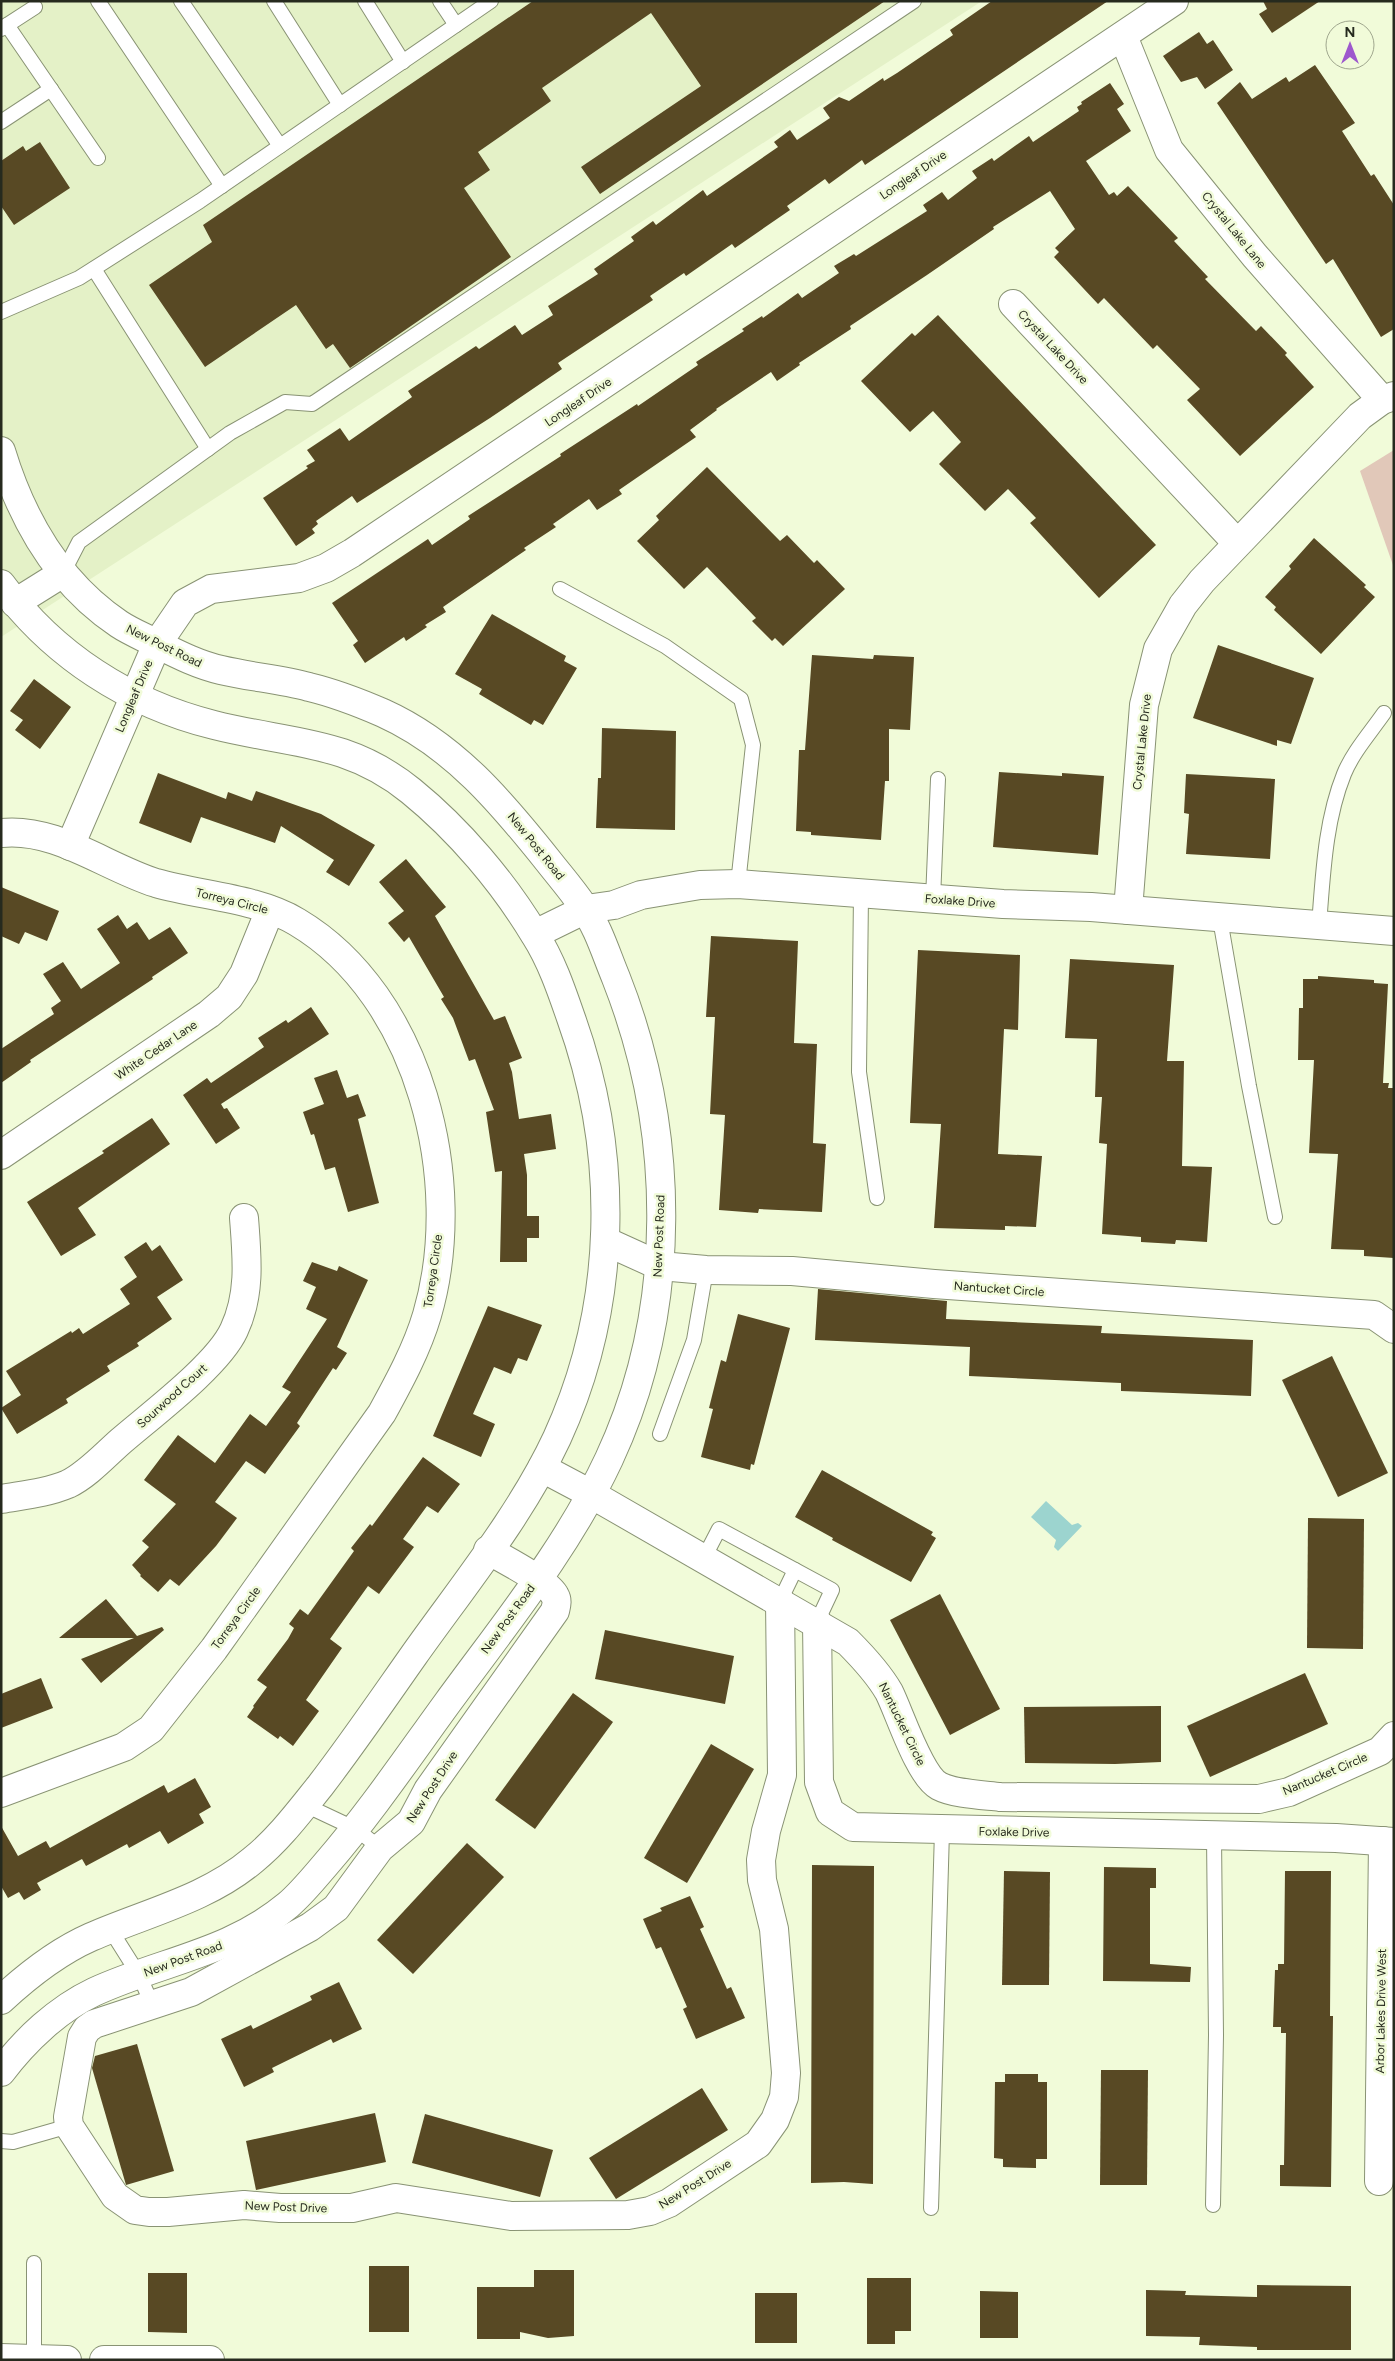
<svg xmlns="http://www.w3.org/2000/svg" width="1395" height="2361" font-family="Figtree,sans-serif">
	<style>
		.built { fill: #e4f1c7 }
		.green { fill: #e1c8b9 }
		.water { fill: #9cd4cf }
		.building { fill: #584924 }
		.lines { fill: none; stroke-linecap: round; stroke-linejoin: round }
		.service-casing { stroke: #899374; stroke-width: 16 }
		.minor-casing { stroke: #899374; stroke-width: 30 }
		.service { stroke: #fff; stroke-width: 14 }
		.minor { stroke: #fff; stroke-width: 28 }
		.labels { text-anchor: middle; stroke-width: 5; stroke-linejoin: round; paint-order: stroke }
		.street-label { font-size: 12px; fill: #262a1e; stroke: #f1fbd9 }
	</style>
	<rect width="100%" height="100%" fill="#f1fbd9"/>
	<!-- built -->
	<path class="built" d="M1,1H982L1,637Z"/>
	<!-- green -->
	<path class="green" d="M1394,450V568L1360,471Z"/>
	<!-- water -->
	<path class="water" d="M1046,1501L1072,1525L1078,1523L1082,1526L1058,1551L1054,1547L1056,1540L1031,1517Z"/>
	<!-- building -->
	<g class="building">
		<path d="M533,1H885L600,194L581,167L701,86L651,13L542,88L551,101L478,152L490,170L464,188L511,257L350,368L333,344L326,349L296,305L205,367L149,285L212,242L203,225Z"/>
		<path d="M992,1H1108L865,165L862,160L829,184L825,179L787,206L790,210L735,248L732,244L686,276L684,273L650,296L653,300L558,363L562,369L490,418L357,503L352,496L316,521L318,524L312,529L315,533L296,546L263,498L308,468L306,466L315,461L307,450L340,428L349,441L412,397L408,391L476,346L479,349L515,325L522,335L553,315L548,306L598,274L594,269L634,241L631,237L653,221L656,225L703,190L707,196L778,147L774,142L790,130L797,140L830,118L823,108L839,97L849,101L883,78L884,81L897,73L953,35L950,30Z"/>
		<path d="M1263,1H1320L1272,33L1259,14L1267,9Z"/>
		<path d="M1199,32L1207,44L1213,40L1233,70L1205,89L1197,77L1181,82L1163,56Z"/>
		<path d="M1315,65L1355,123L1342,131L1371,176L1374,174L1394,205V329L1381,337L1333,259L1326,264L1217,103L1240,82L1252,99L1286,77L1289,82Z"/>
		<path d="M1110,83L1124,104L1117,109L1131,131L1086,161L1109,195L1114,192L1117,196L1128,186L1178,238L1174,241L1208,277L1205,279L1256,331L1261,326L1287,353L1285,355L1314,387L1240,456L1187,400L1200,389L1157,345L1153,349L1104,298L1098,304L1054,257L1059,252L1055,248L1075,229L1050,191L993,227L994,229L927,275L850,326L851,329L799,363L800,365L777,381L771,372L716,409L717,410L690,430L696,437L619,490L622,494L597,510L589,499L553,524L556,527L524,548L526,550L443,607L446,612L425,625L427,627L406,641L404,637L365,663L353,645L358,641L332,603L428,539L432,545L470,519L468,516L561,456L560,454L637,404L638,406L698,365L696,362L744,331L742,329L762,316L763,318L798,293L802,298L839,273L834,266L854,254L856,256L927,211L923,205L942,192L948,200L977,178L972,171L992,158L994,161L1029,136L1033,142L1079,111L1077,107L1082,104L1081,102Z"/>
		<path d="M40,142L70,188L14,225L1,206V161L23,146L26,151Z"/>
		<path d="M938,315L1156,545L1099,598L1030,523L1036,518L1008,489L985,511L939,464L961,442L933,411L910,432L861,381L912,333L915,336Z"/>
		<path d="M707,467L780,541L787,535L814,563L817,560L845,589L783,646L775,638L772,641L752,621L756,618L707,567L684,589L637,541L659,520L656,516Z"/>
		<path d="M1314,538L1366,585L1364,587L1375,597L1321,654L1274,610L1276,607L1265,597L1291,569L1289,566Z"/>
		<path d="M492,614L566,656L564,661L577,668L543,725L534,720L531,725L511,713L479,694L482,689L455,674Z"/>
		<path d="M1218,645L1314,678L1291,744L1277,740V746L1193,718Z"/>
		<path d="M812,655L873,659L874,655L914,657L910,730L889,729V781H885L881,840L811,835V832L796,831L799,750H805Z"/>
		<path d="M34,679L71,707L40,749L15,730L23,720L10,711Z"/>
		<path d="M602,728L676,731L675,830L596,828L598,778H601Z"/>
		<path d="M999,772L1062,776V773L1104,776L1098,855L993,847Z"/>
		<path d="M158,773L226,799L228,792L252,801L256,791L321,814L375,845L349,886L326,872L334,860L281,826L275,843L201,817L191,843L139,823Z"/>
		<path d="M1186,774L1275,779L1270,859L1186,854L1189,814L1184,813Z"/>
		<path d="M406,859L446,907L435,916L494,1020L505,1016L522,1058L509,1063L512,1072L519,1119L551,1114L556,1149L524,1154L527,1175V1216H539V1238H527V1262H500L502,1171L495,1172L486,1112L494,1110L475,1059L469,1061L453,1018L441,999L444,997L409,937L404,942L388,923L404,911L379,882Z"/>
		<path d="M1,887L59,911L47,941L25,932L19,944L1,936Z"/>
		<path d="M118,915L127,929L137,922L149,940L170,927L188,953L152,977L153,979L30,1060L31,1062L1,1083V1049L54,1014L51,1008L61,1001L43,974L63,962L81,989L120,963L97,929Z"/>
		<path d="M711,936L798,941L794,1043L817,1044L813,1143L826,1144L822,1212L759,1209L758,1213L719,1210L725,1115L710,1114L715,1017H706Z"/>
		<path d="M918,950L1020,955L1018,1030L1004,1029L998,1154L1042,1156L1036,1227L1005,1226V1230L934,1228L941,1124L910,1123Z"/>
		<path d="M1070,959L1174,965L1167,1061H1184L1182,1166L1212,1167L1207,1242L1176,1240L1175,1244L1141,1242V1237L1102,1234L1107,1144L1099,1143L1102,1097H1095L1097,1039L1065,1038Z"/>
		<path d="M1318,976L1374,980V983L1388,984L1383,1083H1389L1388,1088H1394V1258L1364,1256V1250L1331,1249L1338,1154L1309,1153L1314,1060H1298L1299,1008H1303V979H1318Z"/>
		<path d="M311,1007L329,1034L221,1104L224,1109L227,1108L240,1128L216,1144L183,1095L207,1078L211,1083L264,1047L258,1038L286,1020L288,1023Z"/>
		<path d="M337,1070L347,1098L358,1094L366,1116L358,1119L379,1203L348,1212L335,1167L325,1170L314,1134L311,1135L303,1112L324,1104L314,1078Z"/>
		<path d="M152,1118L170,1144L78,1208L96,1235L61,1256L27,1202L104,1153L102,1151Z"/>
		<path d="M146,1242L152,1251L160,1245L183,1280L157,1297L172,1319L137,1343L139,1346L107,1366L110,1371L66,1399L68,1403L17,1434L1,1408L21,1395L6,1371L71,1331L72,1333L79,1328L83,1334L130,1304L120,1289L137,1277L124,1257Z"/>
		<path d="M312,1262L337,1271L339,1266L368,1280L337,1347L347,1353L336,1370L333,1368L297,1423L300,1426L265,1474L246,1461L215,1502L237,1518L216,1546L179,1586L170,1579L158,1592L140,1576L141,1575L132,1565L149,1547L142,1541L176,1504L144,1480L178,1435L215,1463L250,1414L266,1426L291,1392L282,1387L327,1319L306,1309L316,1287L303,1281Z"/>
		<path d="M818,1289L947,1301L946,1319L1102,1326L1101,1333L1253,1340L1251,1396L1121,1391V1383L969,1376L970,1347L815,1340Z"/>
		<path d="M488,1306L542,1325L527,1361L518,1358L511,1374L494,1367L473,1414L495,1424L481,1457L433,1436Z"/>
		<path d="M738,1314L790,1328L754,1465L751,1464L750,1470L701,1457L713,1409L709,1408L721,1360L726,1362Z"/>
		<path d="M1332,1356L1388,1473L1338,1497L1282,1380Z"/>
		<path d="M423,1457L460,1484L438,1513L427,1506L403,1539L414,1547L379,1594L368,1586L330,1639L342,1648L306,1700L319,1711L293,1746L280,1736L278,1739L247,1717L254,1707L253,1706L267,1687L257,1680L288,1639L294,1628L289,1624L300,1609L308,1615L354,1551L351,1548L370,1524L372,1526Z"/>
		<path d="M822,1470L933,1532L931,1535L936,1538L911,1582L832,1540L833,1538L795,1517Z"/>
		<path d="M1308,1518L1364,1519L1363,1649L1307,1648Z"/>
		<path d="M940,1594L1000,1709L950,1735L890,1620Z"/>
		<path d="M106,1599L137,1636L162,1627L164,1630L101,1683L81,1659L134,1638H59Z"/>
		<path d="M605,1630L734,1656L725,1704L595,1679Z"/>
		<path d="M1305,1673L1328,1724L1210,1777L1187,1726Z"/>
		<path d="M41,1678L53,1708L1,1728V1694Z"/>
		<path d="M573,1693L613,1722L535,1829L495,1800Z"/>
		<path d="M1161,1706V1762L1115,1764L1025,1763L1024,1707Z"/>
		<path d="M711,1744L754,1769L687,1883L644,1858Z"/>
		<path d="M195,1778L211,1807L199,1814L204,1823L168,1844L160,1831L129,1848L127,1844L86,1866L82,1859L37,1883L41,1890L24,1900L19,1892L8,1898L1,1886V1826L18,1856L46,1841L50,1848L164,1785L168,1793Z"/>
		<path d="M467,1843L504,1877L413,1974L377,1940Z"/>
		<path d="M812,1865L874,1866L873,2184L844,2182L811,2183Z"/>
		<path d="M1104,1867L1156,1868V1888H1150V1964L1191,1967L1190,1982L1103,1981Z"/>
		<path d="M1004,1871L1050,1872L1049,1985H1002Z"/>
		<path d="M1285,1871H1331L1330,2016H1333L1331,2187L1280,2186V2165H1284L1286,2033H1281V2027H1273L1275,1970H1278V1964H1284Z"/>
		<path d="M690,1896L704,1927L700,1929L727,1989L731,1987L745,2018L696,2039L683,2009L687,2007L661,1947L656,1949L643,1919L662,1911L660,1908Z"/>
		<path d="M339,1982L362,2029L333,2043L331,2039L272,2068L274,2072L244,2087L221,2039L251,2025L253,2029L312,2000L310,1996Z"/>
		<path d="M137,2044L174,2171L126,2185L92,2068L95,2056Z"/>
		<path d="M1101,2070H1148L1147,2185H1100Z"/>
		<path d="M1005,2074H1038V2082H1047V2159H1036V2168L1003,2167V2159L994,2158L995,2082H1005Z"/>
		<path d="M702,2088L728,2130L616,2199L589,2158Z"/>
		<path d="M375,2113L386,2162L256,2190L246,2141Z"/>
		<path d="M425,2114L553,2150L540,2197L412,2163Z"/>
		<rect x="369" y="2266" width="40" height="66"/>
		<path d="M534,2270H574V2336L548,2338L520,2332V2339H477V2287H534Z"/>
		<path d="M148,2273H187V2333L148,2332Z"/>
		<path d="M867,2278H911V2331H895V2344H867Z"/>
		<path d="M1257,2285L1351,2286V2350H1257V2347L1199,2345L1200,2337L1146,2336V2290L1186,2291L1185,2295L1257,2297Z"/>
		<path d="M980,2291L1018,2292V2338H980Z"/>
		<rect x="755" y="2293" width="42" height="50"/>
	</g>
	<g class="lines">
		<defs>
			<g id="service">
				<path d="M98,1L222,186"/>
				<path d="M181,1L280,146"/>
				<path d="M274,1L340,105"/>
				<path d="M365,1L403,62"/>
				<path d="M440,1L456,25"/>
				<path d="M7,25L98,158"/>
				<path d="M1,29L35,7"/>
				<path d="M1,122L51,89"/>
				<path d="M94,269L208,449"/>
				<path d="M1,312L79,278L200,201L491,1"/>
				<path d="M63,573L79,542L230,433L285,402L312,404L914,1"/>
				<path d="M560,589L665,646L741,699L753,745L738,884"/>
				<path d="M861,894L859,1072L877,1198"/>
				<path d="M933,899L938,779"/>
				<path d="M1220,919L1249,1086L1275,1217"/>
				<path d="M1319,925C1323,875 1325,821 1344,774C1353,752 1370,733 1384,713"/>
				<path d="M660,1434L694,1340L706,1270"/>
				<path d="M704,1558L719,1529L832,1590L817,1622"/>
				<path d="M780,1601L795,1570"/>
				<path d="M305,1805L356,1829L380,1848"/>
				<path d="M110,1929L139,1975L152,2004"/>
				<path d="M1,2141L13,2142L69,2126"/>
				<path d="M1213,2205L1216,2035L1214,1836"/>
				<path d="M931,2208L942,1831"/>
				<path d="M34,2359V2263"/>
			</g>
			<g id="minor">
				<path d="M1123,36L1169,150L1255,256L1382,400"/>
				<path d="M1013,304L1237,543"/>
				<path d="M1,451C22,520 58,583 119,624C131,632 146,638 159,645C179,655 199,665 221,670C250,677 280,679 309,687C334,693 360,703 383,713C454,745 502,803 549,862C560,876 573,891 583,906C598,927 606,954 616,978C676,1130 679,1309 609,1459C568,1547 505,1624 448,1702C408,1757 370,1813 326,1864C314,1878 302,1893 288,1905C229,1954 161,1961 94,1992C58,2009 25,2040 1,2072"/>
				<path d="M1,584C53,655 129,704 214,725C288,744 347,739 411,791C459,830 503,882 535,935C551,960 561,989 571,1018C620,1154 618,1305 557,1438C521,1515 463,1586 414,1655C383,1699 353,1743 320,1786C299,1812 279,1839 253,1860C207,1899 146,1913 91,1937C57,1952 28,1975 1,2000"/>
				<path d="M15,603L63,573"/>
				<path d="M1,833C56,827 105,867 156,883C201,896 257,898 297,922C421,996 466,1182 427,1315C417,1349 399,1382 382,1413L214,1649L151,1729L124,1747L1,1793"/>
				<path d="M70,846L157,644L185,603L211,589L299,578L326,568L352,553L1174,1"/>
				<path d="M1128,910L1144,705L1158,649L1183,605L1202,581L1360,416L1382,400L1394,396"/>
				<path d="M535,934L586,909L614,905L641,895L700,885L738,884L1003,904L1091,907L1394,931"/>
				<path d="M1,1155L209,1014L229,997L244,974L270,910"/>
				<path d="M605,1241L660,1266L706,1270L792,1271L934,1284L1374,1315L1394,1329"/>
				<path d="M542,1468L591,1494L848,1642C863,1657 878,1673 889,1692C900,1714 919,1775 939,1786C954,1794 982,1795 1000,1797L1259,1799L1289,1792L1380,1751L1394,1736"/>
				<path d="M1,1499C24,1495 47,1493 68,1484C87,1475 105,1455 121,1441C151,1415 218,1365 234,1330C251,1294 247,1257 244,1218"/>
				<path d="M488,1550C503,1559 549,1582 555,1596C558,1601 556,1606 555,1611L428,1790L411,1822L380,1848L336,1908L310,1927L191,1992L94,2024L87,2029L82,2037L68,2117L69,2126L115,2196L135,2210L149,2212H168L244,2205L280,2208H352L396,2198L511,2216L628,2215L650,2211L669,2203L758,2144L775,2120L784,2097L786,2073L774,1929L762,1880L761,1860L766,1831L782,1775L780,1601"/>
				<path d="M817,1622L819,1782L830,1812L853,1827L1336,1838L1394,1842"/>
				<path d="M1379,2181L1383,1841"/>
				<path d="M1,2358L67,2360"/>
				<path d="M104,2360H210"/>
			</g>
		</defs>
		<!-- service casing -->
		<use href="#service" class="service-casing"/>
		<!-- minor casing -->
		<use href="#minor" class="minor-casing"/>
		<!-- service -->
		<use href="#service" class="service"/>
		<!-- minor -->
		<use href="#minor" class="minor"/>
	</g>
	<g class="labels">
		<!-- street labels -->
		<g class="street-label">
			<text transform="translate(913 175) rotate(-34)" y="4">Longleaf Drive</text>
			<text transform="translate(1234 230) rotate(51)" y="4">Crystal Lake Lane</text>
			<text transform="translate(1053 347) rotate(47)" y="4">Crystal Lake Drive</text>
			<text transform="translate(578 402) rotate(-34)" y="4">Longleaf Drive</text>
			<text transform="translate(164 646) rotate(26)" y="4">New Post Road</text>
			<text transform="translate(134 696) rotate(-67)" y="4">Longleaf Drive</text>
			<text transform="translate(1142 742) rotate(-84)" y="4">Crystal Lake Drive</text>
			<text transform="translate(536 846) rotate(51)" y="4">New Post Road</text>
			<text transform="translate(232 901) rotate(14)" y="4">Torreya Circle</text>
			<text transform="translate(960 901) rotate(4)" y="4">Foxlake Drive</text>
			<text transform="translate(156 1050) rotate(-34)" y="4">White Cedar Lane</text>
			<text transform="translate(659 1236) rotate(-88)" y="4">New Post Road</text>
			<text transform="translate(433 1271) rotate(-82)" y="4">Torreya Circle</text>
			<text transform="translate(999 1289) rotate(4)" y="4">Nantucket Circle</text>
			<text transform="translate(172 1396) rotate(-42)" y="4">Sourwood Court</text>
			<text transform="translate(236 1618) rotate(-54)" y="4">Torreya Circle</text>
			<text transform="translate(508 1619) rotate(-54)" y="4">New Post Road</text>
			<text transform="translate(902 1724) rotate(64)" y="4">Nantucket Circle</text>
			<text transform="translate(1325 1774) rotate(-23)" y="4">Nantucket Circle</text>
			<text transform="translate(432 1787) rotate(-57)" y="4">New Post Drive</text>
			<text transform="translate(1014 1832) rotate(1)" y="4">Foxlake Drive</text>
			<text transform="translate(183 1959) rotate(-20)" y="4">New Post Road</text>
			<text transform="translate(1381 2011) rotate(-89)" y="4">Arbor Lakes Drive West</text>
			<text transform="translate(695 2184) rotate(-32)" y="4">New Post Drive</text>
			<text transform="translate(286 2207) rotate(2)" y="4">New Post Drive</text>
		</g>
	</g>
	<!-- border -->
	<rect width="1395" height="2361" fill="none" stroke="#262a1e" stroke-width="5"/>
	<!-- north arrow -->
	<g transform="translate(1350 45)"><circle r="24" fill="#f1fbd9" stroke="#a0a78e"/>
	<path d="M0-4L9 19L0 12L-9 19Z" fill="#9e58cd"/>
	<text y="-8" font-size="14" font-weight="bold" text-anchor="middle" fill="#262a1e">N</text>
	</g>
</svg>
